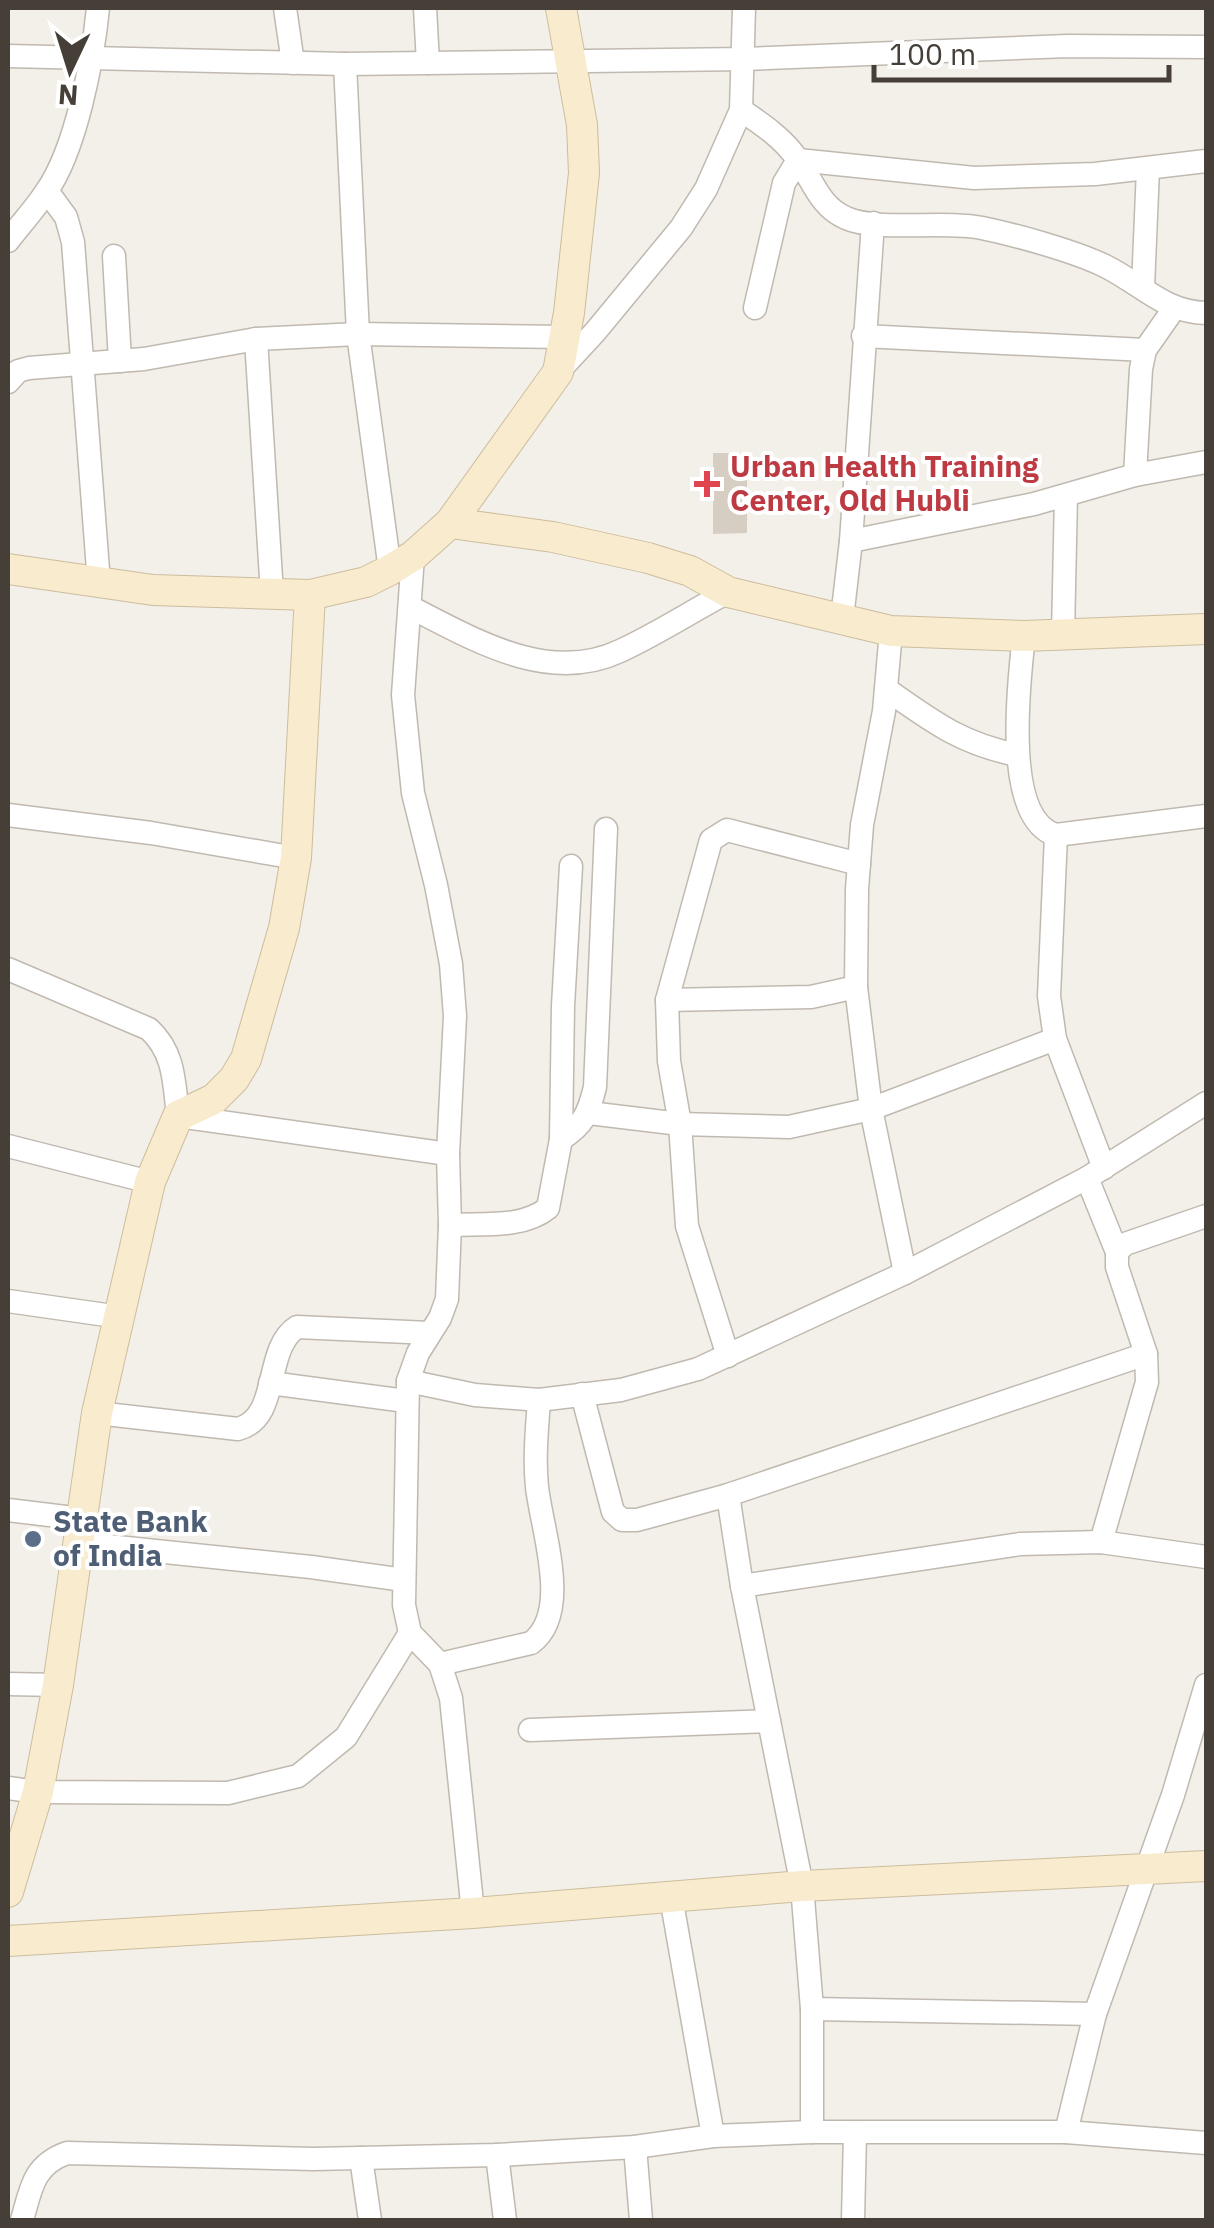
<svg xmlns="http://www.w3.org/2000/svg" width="1214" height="2228" font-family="'IBM Plex Sans',sans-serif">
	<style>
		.building { fill: #d6cdc3 }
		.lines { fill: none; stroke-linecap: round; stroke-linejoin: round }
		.street-casing { stroke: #c0b9b0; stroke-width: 25 }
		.secondary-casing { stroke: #cdbd9e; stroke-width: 32 }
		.street { stroke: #fff; stroke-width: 22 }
		.secondary { stroke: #f8ebce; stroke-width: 30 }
		.health-dot { fill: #e0444e; stroke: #fff; stroke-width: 4 }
		.service-dot { fill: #5c6f8a; stroke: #fff; stroke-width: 4 }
		.labels { text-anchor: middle; stroke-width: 8; stroke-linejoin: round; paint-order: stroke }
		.health-label { font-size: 30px; font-weight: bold; fill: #be3a42; stroke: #fff; text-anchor: start }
		.service-label { font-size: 30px; font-weight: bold; fill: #4e5e75; stroke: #fff; text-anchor: start }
	</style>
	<rect width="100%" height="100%" fill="#f3efe9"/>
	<!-- building -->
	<path class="building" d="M713,453H747V533L713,534Z"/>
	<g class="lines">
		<defs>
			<g id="street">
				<path d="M285,8L293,63"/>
				<path d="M425,8L428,63"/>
				<path d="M8,56L345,64L745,59L1068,46L1206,47"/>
				<path d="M345,64L358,334L390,570"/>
				<path d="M741,110C762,124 784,139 798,160C813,181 820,207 846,218C877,232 944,220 982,228C1016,235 1074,251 1105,266C1143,285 1164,312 1206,313"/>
				<path d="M47,191L66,217L73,242L99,583"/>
				<path d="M8,241C20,225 35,209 46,192C76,150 93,59 98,8"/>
				<path d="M114,256L120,361"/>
				<path d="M1143,287L1148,169"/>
				<path d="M755,308L784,183L798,160L974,178L1095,174L1206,161"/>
				<path d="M863,336L1145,350"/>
				<path d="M256,339L272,594"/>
				<path d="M558,372L595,332L681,228L706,189L741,110L744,8"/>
				<path d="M8,382L18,371L29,368L144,359L256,339L358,334L564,337"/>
				<path d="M1135,475L1141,369L1145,350L1173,310"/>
				<path d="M851,541L1034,504L1135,475L1206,462"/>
				<path d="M413,556L403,695L413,793L436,885L451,964L455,1016L448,1154L450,1225L447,1299L440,1318L418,1353L408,1381L404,1605L410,1633L440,1664L451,1698L473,1913"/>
				<path d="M410,607C473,639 548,685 620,651C657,634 692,611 728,592"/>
				<path d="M842,618L851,541L873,223"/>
				<path d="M891,631L884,711L862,825L857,889L856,987L871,1109L905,1273"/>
				<path d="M1063,634L1066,496"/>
				<path d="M1024,636C1019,680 1002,819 1056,835L1206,816"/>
				<path d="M886,689C933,722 960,743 1017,755"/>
				<path d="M8,815L151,833L296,858"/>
				<path d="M1056,835L1049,996L1055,1039L1104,1168"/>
				<path d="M8,969L149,1029C175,1053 174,1083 178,1116L448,1154"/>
				<path d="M667,1000L811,997L856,987"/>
				<path d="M589,1113L680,1124L789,1127L871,1109L1055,1039"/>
				<path d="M561,1139C584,1125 589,1112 595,1087L606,829"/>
				<path d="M8,1146L150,1182"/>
				<path d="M1087,1178L1117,1252"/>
				<path d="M450,1225C482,1223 522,1229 548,1208L561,1139L563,1006L571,866"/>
				<path d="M8,1301L120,1317"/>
				<path d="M728,1356L687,1226L680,1124L669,1061L667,1000L711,840L727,830L859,864"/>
				<path d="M408,1381L475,1395L539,1400L621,1390L698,1369L905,1273L1087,1178L1206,1103"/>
				<path d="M270,1383L406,1401"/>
				<path d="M582,1394L613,1512L622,1520H637L728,1495L1146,1354"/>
				<path d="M97,1413L238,1429C281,1418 263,1349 297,1327L430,1333"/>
				<path d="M728,1495L742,1586L802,1886L812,2009"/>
				<path d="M8,1510L82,1519"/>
				<path d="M1101,1542L1147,1382L1146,1354L1117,1267V1252L1125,1244L1206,1216"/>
				<path d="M78,1543L311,1567L404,1580"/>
				<path d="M742,1586L1020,1544L1101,1542L1206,1557"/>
				<path d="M440,1664L531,1643C572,1613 542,1531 537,1487C534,1458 537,1429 539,1400"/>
				<path d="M8,1684L58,1685"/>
				<path d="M530,1730L769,1721"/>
				<path d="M8,1788L38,1792L228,1793L298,1776L346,1737L410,1633"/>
				<path d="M671,1897L713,2136"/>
				<path d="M1095,2014L1173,1795L1206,1685"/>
				<path d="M812,2132V2009L1095,2014L1066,2132"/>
				<path d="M635,2147L641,2220"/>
				<path d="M497,2155L505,2220"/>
				<path d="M361,2158L370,2220"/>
				<path d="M22,2220C31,2189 33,2165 67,2153L313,2159L497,2155L635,2147L713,2136L812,2132H1066L1206,2143"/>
				<path d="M853,2220L855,2133"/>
			</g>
			<g id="secondary">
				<path d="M450,523L553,537L648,558L690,571L728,592L891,631L1024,636L1206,629"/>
				<path d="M8,569L153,590L310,595L366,582L390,570L413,556L450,523L558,372L569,313L584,173L582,125L561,8"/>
				<path d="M8,1892L38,1792L58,1685L97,1413L150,1182L178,1116L214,1099L234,1079L246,1059L284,928L296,858L310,595"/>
				<path d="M8,1941L473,1913L802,1886L1206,1866"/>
			</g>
		</defs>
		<!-- street casing -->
		<use href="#street" class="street-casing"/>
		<!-- secondary casing -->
		<use href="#secondary" class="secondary-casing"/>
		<!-- street -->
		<use href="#street" class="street"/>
		<!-- secondary -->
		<use href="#secondary" class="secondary"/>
	</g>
	<!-- markers -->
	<path class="health-dot" d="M702 469h10v10h10v10h-10v10h-10v-10h-10v-10h10z"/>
	<circle class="service-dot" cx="33" cy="1539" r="10"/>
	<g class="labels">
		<!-- health labels -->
		<g class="health-label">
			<text x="730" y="477">Urban Health Training<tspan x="730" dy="34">Center, Old Hubli</tspan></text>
		</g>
		<!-- service labels -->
		<g class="service-label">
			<text x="53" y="1532">State Bank<tspan x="53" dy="34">of India</tspan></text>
		</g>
	</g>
	<!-- border -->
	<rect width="1214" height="2228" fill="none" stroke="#453f38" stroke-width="20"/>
	<!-- north arrow -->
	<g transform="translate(70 70) rotate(184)" stroke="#ffffff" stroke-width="8" paint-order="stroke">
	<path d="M0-8L18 38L0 25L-18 38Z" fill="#453f38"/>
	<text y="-15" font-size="28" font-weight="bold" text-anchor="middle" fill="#453f38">N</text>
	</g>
	<!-- scale -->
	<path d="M874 65v15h295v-15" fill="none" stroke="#453f38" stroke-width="5"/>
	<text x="889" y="65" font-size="30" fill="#453f38" stroke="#ffffff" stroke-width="8" paint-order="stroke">100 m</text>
</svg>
